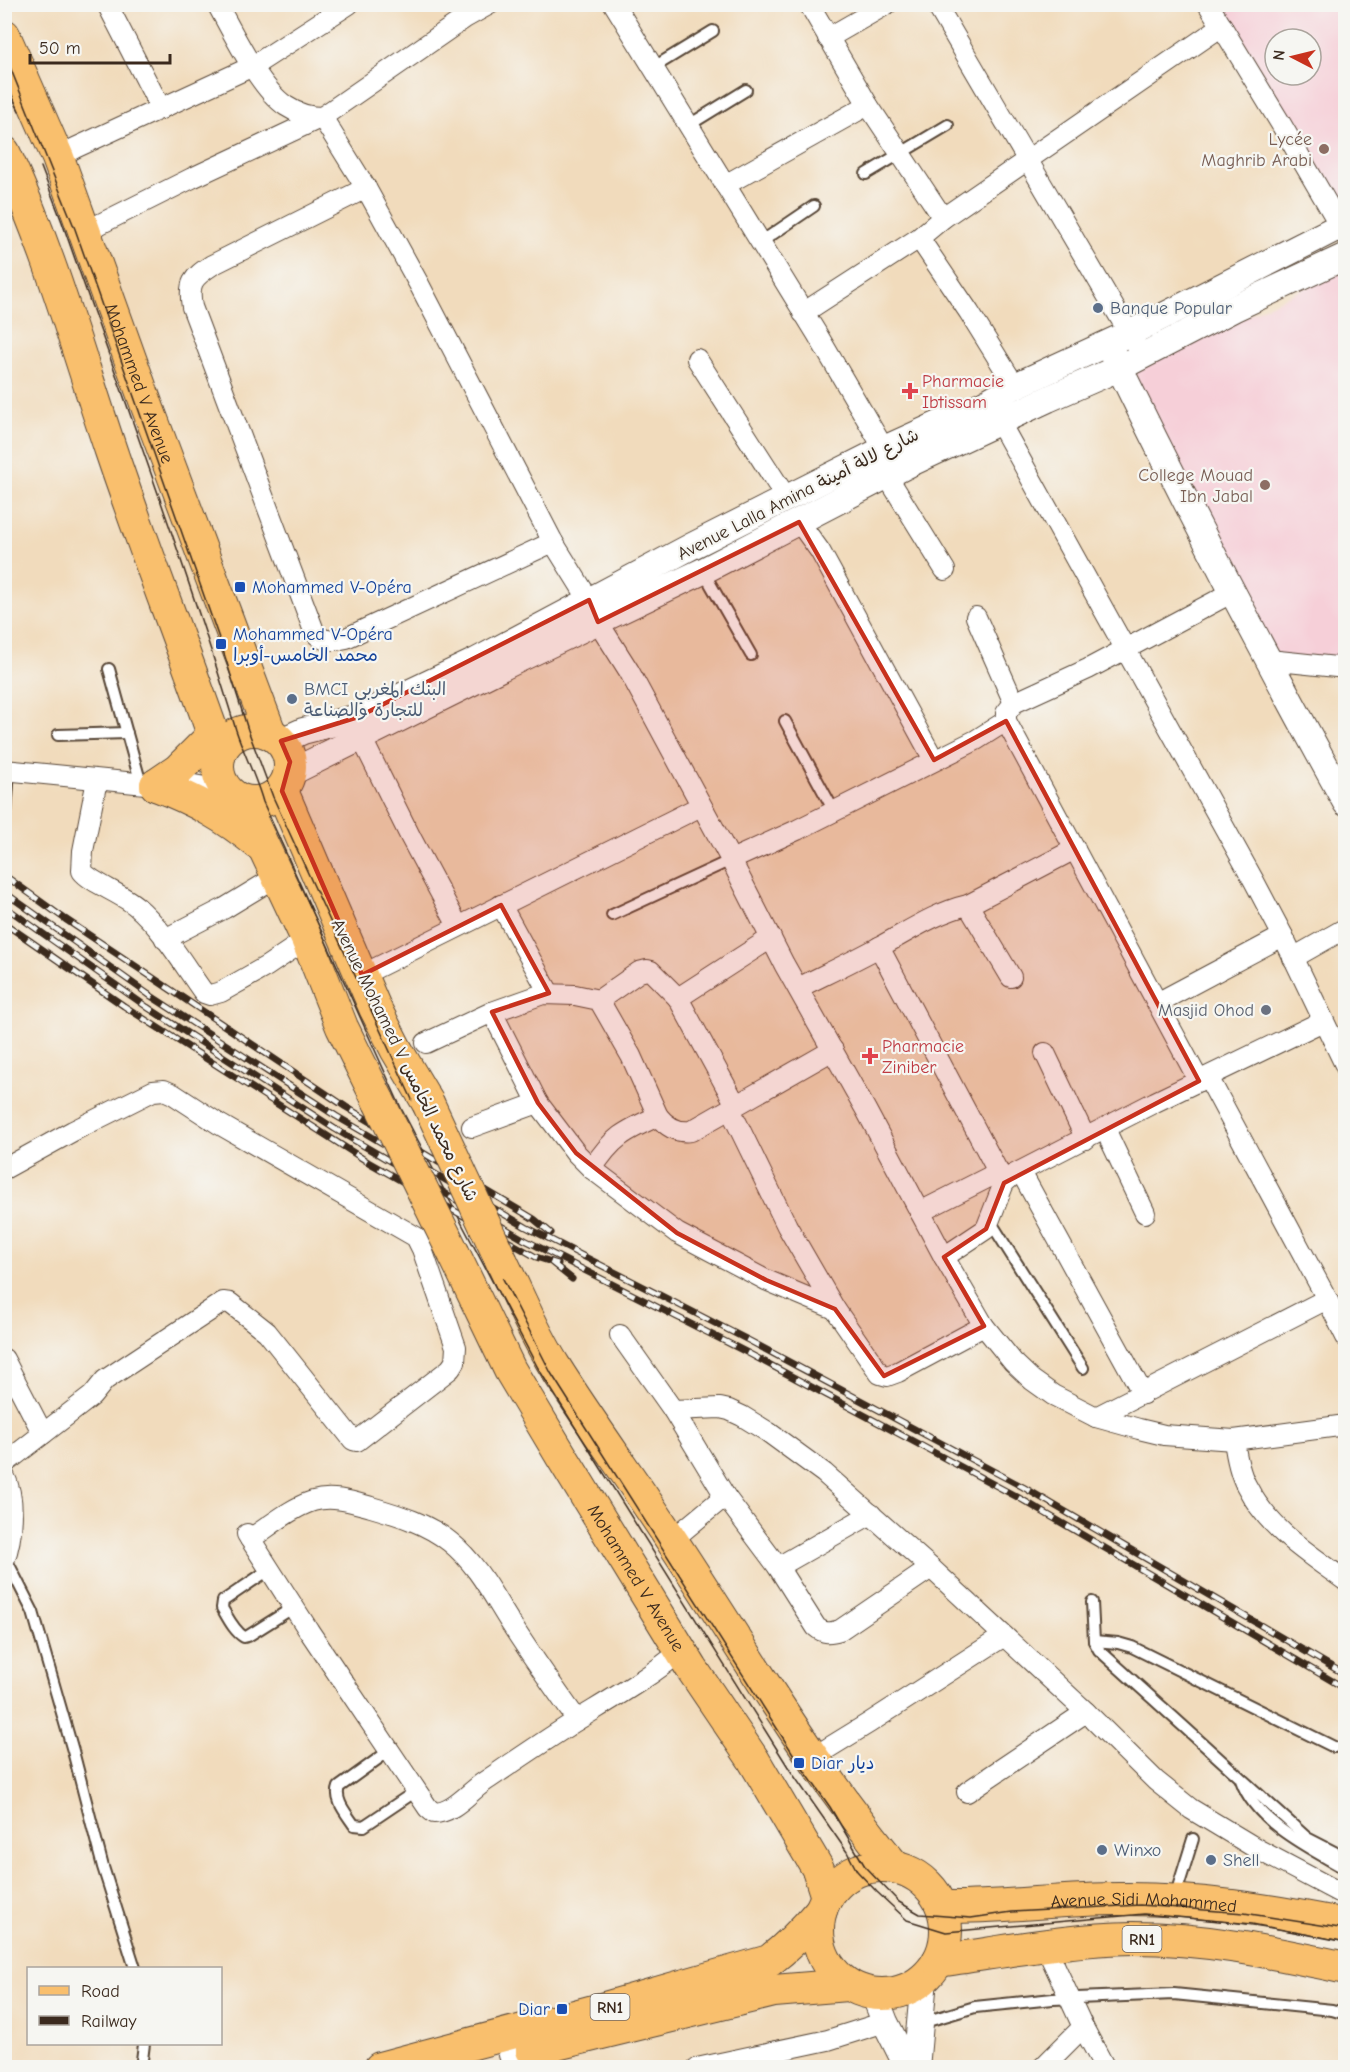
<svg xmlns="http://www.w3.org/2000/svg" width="1350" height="2072" font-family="'Comic Neue','Playpen Sans Arabic',sans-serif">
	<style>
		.built { fill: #f6cfd8; fill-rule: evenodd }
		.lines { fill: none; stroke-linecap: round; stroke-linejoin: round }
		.service-casing { stroke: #564536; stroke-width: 14 }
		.minor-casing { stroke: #564536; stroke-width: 22 }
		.tertiary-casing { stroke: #564536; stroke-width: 28 }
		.primary-casing { stroke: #564536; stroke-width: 34 }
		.service { stroke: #fff; stroke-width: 10 }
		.minor { stroke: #fff; stroke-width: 20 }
		.tertiary { stroke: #fff; stroke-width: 26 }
		.primary { stroke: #f9bf6d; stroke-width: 32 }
		.tram { stroke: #3b2a1e; stroke-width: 1.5 }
		.rail-casing { stroke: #3b2a1e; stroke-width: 7 }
		.rail { stroke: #f6f6f2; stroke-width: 4.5; stroke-dasharray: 14; stroke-linecap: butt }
		.primary-bridge-casing { stroke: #564536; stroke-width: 34; stroke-linecap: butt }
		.primary-bridge { stroke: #f9bf6d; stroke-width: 32 }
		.marked { fill: #c8321e; fill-opacity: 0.2; stroke: #c8321e; stroke-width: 4.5; stroke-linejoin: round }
		.education-dot { fill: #8d6e63; stroke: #f6f6f2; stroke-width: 2 }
		.service-dot { fill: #5c6f8a; stroke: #f6f6f2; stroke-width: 2 }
		.health-dot { fill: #e0444e; stroke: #f6f6f2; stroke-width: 2 }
		.transit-dot { fill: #1a4fb4; stroke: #f6f6f2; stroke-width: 2 }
		.worship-dot { fill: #6b7280; stroke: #f6f6f2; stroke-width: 2 }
		.labels { text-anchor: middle; stroke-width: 4.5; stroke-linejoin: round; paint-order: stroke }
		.shield { fill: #f6f6f2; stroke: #73675e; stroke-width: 1.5 }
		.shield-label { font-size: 16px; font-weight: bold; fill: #3b2a1e }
		.education-label { font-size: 18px; fill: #785e54; stroke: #f6f6f2; text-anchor: end }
		.service-label { font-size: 18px; fill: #4e5e75; stroke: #f6f6f2; text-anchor: start }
		.health-label { font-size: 18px; fill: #be3a42; stroke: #f6f6f2; text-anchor: start }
		.street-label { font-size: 18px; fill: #3b2a1e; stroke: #f6f6f2 }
		.transit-label { font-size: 18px; fill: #164399; stroke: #f6f6f2; text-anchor: start }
		.worship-label { font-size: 18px; fill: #5b616d; stroke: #f6f6f2; text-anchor: end }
	</style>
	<rect width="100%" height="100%" fill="#f6f6f2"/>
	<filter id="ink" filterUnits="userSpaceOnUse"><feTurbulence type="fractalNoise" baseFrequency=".0167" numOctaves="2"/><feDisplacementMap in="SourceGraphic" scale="12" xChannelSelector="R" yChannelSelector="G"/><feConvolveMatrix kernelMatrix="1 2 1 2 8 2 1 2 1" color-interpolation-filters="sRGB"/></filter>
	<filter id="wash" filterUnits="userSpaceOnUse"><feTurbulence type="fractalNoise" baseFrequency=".008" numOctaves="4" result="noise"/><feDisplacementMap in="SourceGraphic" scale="24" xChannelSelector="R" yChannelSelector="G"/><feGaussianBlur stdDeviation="1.35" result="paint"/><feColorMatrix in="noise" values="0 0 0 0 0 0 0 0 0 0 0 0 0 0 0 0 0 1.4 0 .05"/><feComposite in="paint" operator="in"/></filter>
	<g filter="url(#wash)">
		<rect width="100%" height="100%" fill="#f1dbbc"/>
		<!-- built -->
		<g class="built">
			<path d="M1223,5H1345V224L1343,225ZM1275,39H1311V75H1275Z"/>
			<path d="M1345,269V672L1274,660L1125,373Z"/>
		</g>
	</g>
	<g filter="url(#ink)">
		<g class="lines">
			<defs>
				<g id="service">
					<path d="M654,67L713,31"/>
					<path d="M689,125L746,90"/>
					<path d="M866,174L948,125"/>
					<path d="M761,242L814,206"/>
					<path d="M703,571L751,655"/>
					<path d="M109,669L141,784"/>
					<path d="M785,721L834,811"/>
					<path d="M58,735L127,733"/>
					<path d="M6,813L9,770"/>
					<path d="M612,915L731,860"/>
					<path d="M990,1221L1083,1368"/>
					<path d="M6,1559L33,1612L73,1751L103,1867L135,1968"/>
					<path d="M270,1569L223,1601L222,1608C228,1618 234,1631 244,1637L248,1636L294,1607"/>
					<path d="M1092,1602L1094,1641L1099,1650L1307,1838L1346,1858"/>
					<path d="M1094,1641L1118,1643L1132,1647L1334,1747"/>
					<path d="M389,1751L339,1787C334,1800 346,1813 354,1825L364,1826L416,1791"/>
					<path d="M1241,1780C1255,1822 1309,1848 1346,1869"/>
					<path d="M1175,1897L1193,1839"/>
					<path d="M921,2023L975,2007L1053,1999L1174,1994L1332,2010L1346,2014"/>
					<path d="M141,2068L144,2044"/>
				</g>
				<g id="minor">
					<path d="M107,4L161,109"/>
					<path d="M217,4C233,33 260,89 286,106C298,114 309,117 322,117L366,188L420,286L553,542L589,600L598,622L629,671L731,860L784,964L866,1110L944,1257L984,1326L1013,1362L1032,1380L1053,1395L1096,1417L1139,1429L1164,1435L1234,1440L1346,1425"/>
					<path d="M614,4L817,334L884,449"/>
					<path d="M809,4L868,105L943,218"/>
					<path d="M936,4L1135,343"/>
					<path d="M1208,4L1281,124L1346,236"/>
					<path d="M828,38L887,4"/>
					<path d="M58,158L75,148L253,66L349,4"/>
					<path d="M725,185L868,105"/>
					<path d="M366,188L212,265C192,278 188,283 192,307L314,631C322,643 333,641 346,638L553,542"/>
					<path d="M85,235L100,224L192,178L322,117L465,18L490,4"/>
					<path d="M919,238L969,312L1015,386"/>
					<path d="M803,313L919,238L943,218L1222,26"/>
					<path d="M697,359L787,499"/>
					<path d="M999,421L1254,881L1283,936L1346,1067"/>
					<path d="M887,476L945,570"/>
					<path d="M799,522L820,551L934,760"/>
					<path d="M976,617L1014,703"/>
					<path d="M1269,660L1346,668"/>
					<path d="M1006,721L1199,1081"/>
					<path d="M362,739L411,838L458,926"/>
					<path d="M4,770L156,785H194L227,791"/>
					<path d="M97,780L83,851L82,871C90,882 122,894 136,906C163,929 183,964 204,993L210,995L221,992L267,966L307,939"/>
					<path d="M731,860L797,830L976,740L1006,721V713L1014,703L1088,669L1233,592"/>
					<path d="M501,905L549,993"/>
					<path d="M968,905L1011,977"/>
					<path d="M165,939L225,908L276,877"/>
					<path d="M879,947L1004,1183"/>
					<path d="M1293,958L1346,928"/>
					<path d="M362,975L701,806"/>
					<path d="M798,988C826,974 854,961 881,946C909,931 937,912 968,905L1075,849"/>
					<path d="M678,998L771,938"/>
					<path d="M599,1000L639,972L647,970L651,971L678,998L736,1105"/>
					<path d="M1157,1003L1283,936"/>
					<path d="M492,1012L538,1103L576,1153L592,1169L677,1233L766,1280L835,1309"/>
					<path d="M426,1043L492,1012L543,994L575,995L599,1000L631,1056L658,1116"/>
					<path d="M1045,1053L1086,1139"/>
					<path d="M1208,1077L1327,1299L1346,1337"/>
					<path d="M730,1109L787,1226L835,1309L880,1374L887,1376L898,1372L984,1326"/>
					<path d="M472,1127L538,1103"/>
					<path d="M1105,1129L1145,1213"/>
					<path d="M4,1169L73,1131L153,1091L164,1090L173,1094L219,1124L416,1237L422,1249L456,1347L455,1362L450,1369L357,1441L353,1440L267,1332L230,1303L223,1302L105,1380L92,1396L4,1464"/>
					<path d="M592,1169C612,1137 625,1131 658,1116C667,1127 678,1133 691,1131L833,1050"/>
					<path d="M1021,1172L1143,1394"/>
					<path d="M920,1212L999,1172"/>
					<path d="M944,1257L986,1229L1004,1183L1013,1175L1155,1102L1323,1021"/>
					<path d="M620,1335L673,1410L725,1496L778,1567L816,1627C824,1634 830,1633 840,1630L931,1568"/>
					<path d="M4,1359L43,1434"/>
					<path d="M673,1410L720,1408L729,1410L742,1416L768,1432L824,1473L931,1568L1086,1712L1156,1781L1191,1809L1259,1850L1346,1896"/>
					<path d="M1096,1417L1327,1299"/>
					<path d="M1234,1440C1236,1455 1239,1472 1246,1485C1269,1530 1306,1552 1346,1581"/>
					<path d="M4,1475C16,1498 13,1537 4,1561"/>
					<path d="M247,1534L309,1631L428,1808L434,1813C453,1813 468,1793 484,1782C515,1761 547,1739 579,1719C615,1697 650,1677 682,1650"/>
					<path d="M250,1539C270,1526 291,1508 313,1501C332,1495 353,1502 371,1507C399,1515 428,1524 450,1542C479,1565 495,1600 515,1630C535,1661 556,1690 577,1720"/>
					<path d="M672,1540L725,1496"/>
					<path d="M778,1567L871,1514"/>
					<path d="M812,1758L869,1723L1004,1636"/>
					<path d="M967,1792L1086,1712"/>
					<path d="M1083,2027L1105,2068"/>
					<path d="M509,2055L514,2068"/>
					<path d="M697,2068L828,2040L885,2022"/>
					<path d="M1042,2068L1083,2027L1045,1945"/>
				</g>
				<g id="tertiary">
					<path d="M1112,353C1186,505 1264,655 1346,803"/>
					<path d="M281,741L303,731L358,717L476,661L692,546L884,449L983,404L1015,386L1130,333L1346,223"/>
					<path d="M290,773L517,660L703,571L911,463L1048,399L1119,368L1235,308L1346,256"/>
					<path d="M874,1994L885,2022L908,2068"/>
					<path d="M916,2068L924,1979"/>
				</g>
				<g id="primary">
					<path id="s1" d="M4,35L58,158L147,406L270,733"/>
					<path d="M4,152C49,248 77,350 111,451C145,552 185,652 220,754"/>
					<circle cx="254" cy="766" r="36"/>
					<path d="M156,785C196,800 226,817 259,844"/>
					<path d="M156,785L178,770L213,735"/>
					<path d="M282,791L375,1008L396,1049L428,1103"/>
					<path d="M242,801L307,939L342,1027L379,1102"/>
					<path id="s2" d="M454,1254L510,1370L562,1457L692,1669L753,1759L818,1869L827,1897"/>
					<path d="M502,1262C519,1297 534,1334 555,1367C592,1426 634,1482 672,1541C745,1651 810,1765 895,1867"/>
					<circle cx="882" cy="1930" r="64"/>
					<path id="s3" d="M942,1907C1001,1908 1060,1899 1119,1899C1196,1898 1271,1910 1346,1925"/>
					<path d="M938,1961C1003,1952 1068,1939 1133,1938C1206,1938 1275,1953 1346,1968"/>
					<path d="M532,2050L774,1991L847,1985"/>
					<path d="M380,2068L605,2008L769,1961C789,1946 805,1929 821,1910"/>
				</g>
			</defs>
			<!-- service casing -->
			<use href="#service" class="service-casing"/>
			<!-- minor casing -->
			<use href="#minor" class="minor-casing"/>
			<!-- tertiary casing -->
			<use href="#tertiary" class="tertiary-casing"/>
			<!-- primary casing -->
			<use href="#primary" class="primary-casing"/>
			<!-- service -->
			<use href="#service" class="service"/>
			<!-- minor -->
			<use href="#minor" class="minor"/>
			<!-- tertiary -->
			<use href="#tertiary" class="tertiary"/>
			<!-- primary -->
			<use href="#primary" class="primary"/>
			<!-- tram -->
			<g class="tram">
				<path d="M4,52L75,229L221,644L248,730L273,797L415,1106L551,1373L799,1763L830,1807L866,1868L899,1902L920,1914L971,1918L1012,1912L1140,1905L1244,1913L1346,1929"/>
				<path d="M4,79L19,111"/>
				<path d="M41,167L62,222C121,391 184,559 236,730C244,754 256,777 263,802L402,1110L538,1368L790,1770L847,1852L857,1871L877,1892L907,1920L946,1932L1144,1914L1252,1924L1346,1942"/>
			</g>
			<defs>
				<g id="rail">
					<path d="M4,875L65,919L346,1107L534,1219L551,1233"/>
					<path d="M4,892L148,994L336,1116L526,1227L750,1341L1023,1487L1346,1675"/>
					<path d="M4,906L147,1007L335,1129L525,1240L748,1353L1021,1499L1346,1689"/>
					<path d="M4,923L124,1006L368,1162L536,1257L558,1264"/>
					<path d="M551,1262L572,1279"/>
				</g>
			</defs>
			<!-- rail casing -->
			<use href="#rail" class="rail-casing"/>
			<!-- rail -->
			<use href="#rail" class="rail"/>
			<defs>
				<g id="primary-bridge">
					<path d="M379,1102L454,1254"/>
					<path d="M428,1103L502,1262"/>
				</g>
			</defs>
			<!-- primary-bridge casing -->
			<use href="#primary-bridge" class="primary-bridge-casing"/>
			<!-- primary-bridge -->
			<use href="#primary-bridge" class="primary-bridge"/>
		</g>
	</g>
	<!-- marked area -->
	<path class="marked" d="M799,522L934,760L1006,721L1199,1081L1004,1183L986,1229L944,1257L984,1326L884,1376L835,1309L766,1280L677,1233L576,1153L538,1103L492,1012L549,993L501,905L362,975L282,791L290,762L281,741L358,717L589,600L598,622Z"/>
	<!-- markers -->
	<g class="education-dot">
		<circle cx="1324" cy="149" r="6"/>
		<circle cx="1265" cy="485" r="6"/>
	</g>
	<g class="service-dot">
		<circle cx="1098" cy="308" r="6"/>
		<circle cx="292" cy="699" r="6"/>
		<circle cx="1102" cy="1850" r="6"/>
		<circle cx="1211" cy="1860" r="6"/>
	</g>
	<g class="health-dot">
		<path d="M907 382h6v6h6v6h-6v6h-6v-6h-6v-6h6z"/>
		<path d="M867 1047h6v6h6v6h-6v6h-6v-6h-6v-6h6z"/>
	</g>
	<g class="transit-dot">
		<rect x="234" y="581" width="12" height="12" rx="3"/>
		<rect x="215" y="638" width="12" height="12" rx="3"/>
		<rect x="793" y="1757" width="12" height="12" rx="3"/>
		<rect x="556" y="2003" width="12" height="12" rx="3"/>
	</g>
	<circle class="worship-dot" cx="1266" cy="1010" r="6"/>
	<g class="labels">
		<!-- shield labels -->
		<g class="shield">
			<rect x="1122.5" y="1926" width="39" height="26" rx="4.5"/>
			<rect x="590.5" y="1994" width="39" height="26" rx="4.5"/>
		</g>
		<g class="shield-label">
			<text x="1142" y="1945">RN1</text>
			<text x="610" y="2013">RN1</text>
		</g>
		<!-- education labels -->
		<g class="education-label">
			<text x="1312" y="145">Lycée<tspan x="1312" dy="21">Maghrib Arabi</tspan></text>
			<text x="1253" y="481">College Mouad<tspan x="1253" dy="21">Ibn Jabal</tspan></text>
		</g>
		<!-- service labels -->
		<g class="service-label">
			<text x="1110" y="314">Banque Popular</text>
			<text x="304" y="695">BMCI البنك المغربي<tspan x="304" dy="21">للتجارة والصناعة</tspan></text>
			<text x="1114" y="1856">Winxo</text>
			<text x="1223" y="1866">Shell</text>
		</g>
		<!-- health labels -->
		<g class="health-label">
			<text x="922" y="387">Pharmacie<tspan x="922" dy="21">Ibtissam</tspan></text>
			<text x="882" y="1052">Pharmacie<tspan x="882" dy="21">Ziniber</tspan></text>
		</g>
		<!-- street labels -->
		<g class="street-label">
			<text dy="6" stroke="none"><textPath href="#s1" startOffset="374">Mohammed V Avenue</textPath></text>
			<text transform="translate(798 494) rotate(-27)" y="6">Avenue Lalla Amina شارع لالة أمينة</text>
			<text transform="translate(405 1060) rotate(64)" y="6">Avenue Mohamed V شارع محمد الخامس</text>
			<text dy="6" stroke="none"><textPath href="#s2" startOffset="372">Mohammed V Avenue</textPath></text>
			<text dy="6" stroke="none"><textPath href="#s3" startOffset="202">Avenue Sidi Mohammed</textPath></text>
		</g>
		<!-- transit labels -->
		<g class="transit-label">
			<text x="252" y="593">Mohammed V-Opéra</text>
			<text x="233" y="640">Mohammed V-Opéra<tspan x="233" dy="21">محمد الخامس-أوبرا</tspan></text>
			<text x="811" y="1769">Diar ديار</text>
			<text x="550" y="2015" text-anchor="end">Diar</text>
		</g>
		<!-- worship labels -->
		<g class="worship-label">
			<text x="1254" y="1016">Masjid Ohod</text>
		</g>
	</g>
	<!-- margin -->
	<rect width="1350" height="2072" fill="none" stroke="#f6f6f2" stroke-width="24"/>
	<!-- legend -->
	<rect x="27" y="1967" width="195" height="78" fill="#f6f6f2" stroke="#aba49d" stroke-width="1.5"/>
	<rect x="39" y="1986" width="30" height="9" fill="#f9bf6d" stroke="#aba49d" stroke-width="1.5"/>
	<text x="81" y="1997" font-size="18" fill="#3b2a1e">Road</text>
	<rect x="39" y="2016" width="30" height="9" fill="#3b2a1e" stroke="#aba49d" stroke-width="1.5"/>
	<text x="81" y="2027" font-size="18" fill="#3b2a1e">Railway</text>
	<!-- north arrow -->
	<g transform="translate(1293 57) rotate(277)"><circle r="28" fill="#f6f6f2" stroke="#aba49d" stroke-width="1.5"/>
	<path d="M0-4.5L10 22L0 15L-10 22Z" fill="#c8321e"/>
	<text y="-9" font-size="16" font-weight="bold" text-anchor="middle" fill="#3b2a1e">N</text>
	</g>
	<!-- scale -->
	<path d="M30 54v9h140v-9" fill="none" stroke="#3b2a1e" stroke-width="3"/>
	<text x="39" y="54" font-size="18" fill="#3b2a1e" stroke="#f6f6f2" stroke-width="4.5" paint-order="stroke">50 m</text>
</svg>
